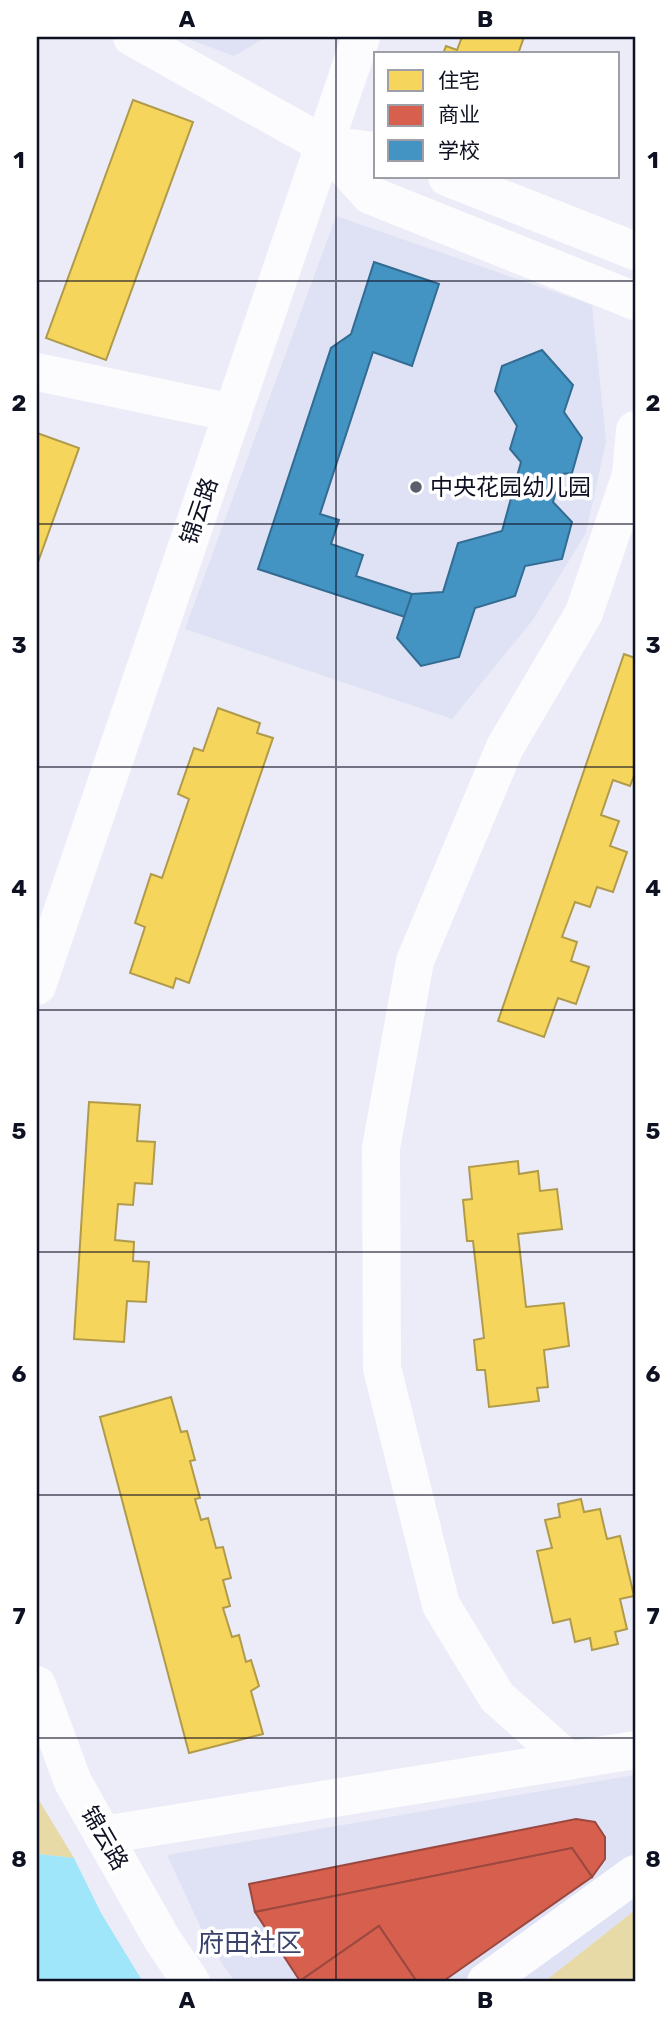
<svg xmlns="http://www.w3.org/2000/svg" width="672" height="2019" font-family="Rubik,'Noto Sans SC',sans-serif">
	<style>
		.built { fill: #dfe2f4 }
		.green { fill: #e7daa7 }
		.water { fill: #a0e6fa }
		.homes { fill: #f6d55c; stroke: #b09a4b; stroke-width: 2 }
		.shops { fill: #d6604d; stroke: #9a4840; stroke-width: 2 }
		.schools { fill: #4393c3; stroke: #336c93; stroke-width: 2 }
		.lines { fill: none; stroke-linecap: round; stroke-linejoin: round }
		.minor { stroke: #fcfcfe; stroke-width: 38 }
		.grid { fill: none; stroke: #0e1122; stroke-width: 2; stroke-opacity: 0.55 }
		.poi-dot { fill: #5b5e6d; stroke: #fff; stroke-width: 2.5 }
		.labels { text-anchor: middle; stroke-width: 7; stroke-linejoin: round; paint-order: stroke }
		.poi-label { font-size: 23px; fill: #0e1122; stroke: #fff; text-anchor: start }
		.street-label { font-size: 23px; fill: #0e1122; stroke: #fff }
		.quarter-label { font-size: 26px; fill: #3b4269; stroke: #fff }
		.neatline { fill: none; stroke: #0e1122; stroke-width: 2.5 }
		.grid-label { font-size: 23px; text-anchor: middle; font-weight: bold; fill: #0e1122 }
	</style>
	<rect width="100%" height="100%" fill="#ebecf7"/>
	<!-- built -->
	<g class="built">
		<path d="M183,37H267L234,56Z"/>
		<path d="M336,216L592,305L606,441L586,533L532,621L452,719L185,629Z"/>
		<path d="M635,1775V1910L544,1982H235L209,1945L167,1855Z"/>
	</g>
	<!-- green -->
	<g class="green">
		<path d="M37,1797L74,1858L37,1854Z"/>
		<path d="M635,1910V1982H544Z"/>
	</g>
	<!-- water -->
	<path class="water" d="M37,1854L74,1858L101,1913L143,1982H37Z"/>
	<!-- homes -->
	<g class="homes">
		<path d="M462,37H524L518,54H443L446,46L457,50Z"/>
		<path d="M133,100L193,122L106,360L46,338Z"/>
		<path d="M37,433L79,448L37,565Z"/>
		<path d="M624,654L635,658V773L630,786L613,780L601,815L619,821L610,846L627,852L613,892L597,887L590,907L575,902L562,937L577,942L571,961L589,967L576,1004L558,998L544,1037L498,1021Z"/>
		<path d="M218,708L260,723L257,733L273,738L189,983L176,978L173,988L130,973L145,927L135,923L151,874L162,878L189,799L178,794L194,748L203,751Z"/>
		<path d="M89,1102L140,1105L137,1141L155,1142L152,1184L135,1183L133,1205L118,1204L115,1240L134,1242L133,1261L149,1262L146,1302L127,1301L124,1342L74,1339Z"/>
		<path d="M518,1161L519,1174L538,1171L540,1191L557,1189L562,1229L518,1234L526,1307L564,1303L569,1346L544,1350L548,1387L537,1388L539,1401L489,1407L485,1370H477L474,1340L484,1338L473,1241H467L463,1200L472,1199L469,1167Z"/>
		<path d="M171,1397L181,1432L187,1431L195,1460L190,1461L200,1498L195,1499L201,1520L208,1518L216,1548L223,1547L231,1578L223,1580L230,1606L223,1608L232,1637L239,1635L246,1662L251,1660L259,1686L251,1691L263,1734L189,1753L100,1417Z"/>
		<path d="M581,1499L584,1512L600,1509L607,1539L620,1536L634,1596L620,1599L627,1629L615,1632L618,1644L592,1650L590,1638L575,1642L570,1619L553,1623L537,1551L552,1548L545,1520L560,1517L558,1504Z"/>
	</g>
	<!-- shops -->
	<g class="shops">
		<path d="M576,1819L595,1822L605,1837V1859L592,1877L572,1848L255,1912L249,1884Z"/>
		<path d="M572,1848L592,1877L442,1982H417L379,1926L300,1981L255,1912Z"/>
		<path d="M379,1926L417,1982H301L300,1981Z"/>
	</g>
	<!-- schools -->
	<g class="schools">
		<path d="M374,262L439,284L412,366L373,352L320,514L339,520L331,544L363,555L356,576L412,594L405,617L258,569L331,348L351,334Z"/>
		<path d="M542,350L573,385L564,412L582,438L572,473L561,474L553,502L572,522L562,559L525,566L515,596L475,608L459,657L421,666L397,638L412,594L443,592L458,543L502,531L521,462L510,449L517,426L495,391L502,366Z"/>
	</g>
	<g class="lines">
		<!-- minor -->
		<g class="minor">
			<path d="M132,37L325,145L370,195L635,301"/>
			<path d="M325,145L376,151"/>
			<path d="M447,177L635,251"/>
			<path d="M37,372L233,413"/>
			<path d="M37,986L361,37"/>
			<path d="M37,1685L73,1782L162,1939L191,1982"/>
			<path d="M569,1761L497,1697L441,1605L382,1368L381,1148L415,961L505,747L584,613L631,475L635,430"/>
			<path d="M103,1835L635,1750"/>
			<path d="M486,1982L635,1874"/>
		</g>
	</g>
	<!-- grid -->
	<path class="grid" d="M336,37V1982M37,281H635M37,524H635M37,767H635M37,1010H635M37,1252H635M37,1495H635M37,1738H635"/>
	<!-- markers -->
	<circle class="poi-dot" cx="416" cy="487" r="7"/>
	<g class="labels">
		<!-- poi labels -->
		<g class="poi-label">
			<text x="430" y="495">中央花园幼儿园</text>
		</g>
		<!-- street labels -->
		<g class="street-label">
			<text transform="translate(199 511) rotate(-71)" y="8">锦云路</text>
			<text transform="translate(105 1838) rotate(60)" y="8">锦云路</text>
		</g>
		<!-- quarter labels -->
		<g class="quarter-label">
			<text x="250" y="1952">府田社区</text>
		</g>
	</g>
	<!-- border -->
	<rect width="672" height="2019" fill="none" stroke="#ffffff" stroke-width="77"/>
	<!-- legend -->
	<rect x="374" y="52" width="245" height="126" fill="#ffffff" stroke="#9fa0a7" stroke-width="2"/>
	<rect x="388" y="70" width="35" height="21" fill="#f6d55c" stroke="#9fa0a7" stroke-width="2"/>
	<text x="438" y="88" font-size="21" fill="#0e1122">住宅</text>
	<rect x="388" y="105" width="35" height="21" fill="#d6604d" stroke="#9fa0a7" stroke-width="2"/>
	<text x="438" y="122" font-size="21" fill="#0e1122">商业</text>
	<rect x="388" y="140" width="35" height="21" fill="#4393c3" stroke="#9fa0a7" stroke-width="2"/>
	<text x="438" y="158" font-size="21" fill="#0e1122">学校</text>
	<rect x="38" y="38" width="596" height="1942" class="neatline"/>
	<g class="grid-label">
		<text x="187" y="27">A</text>
		<text x="485" y="27">B</text>
		<text x="19" y="168">1</text>
		<text x="653" y="168">1</text>
		<text x="19" y="411">2</text>
		<text x="653" y="411">2</text>
		<text x="19" y="653">3</text>
		<text x="653" y="653">3</text>
		<text x="19" y="896">4</text>
		<text x="653" y="896">4</text>
		<text x="19" y="1139">5</text>
		<text x="653" y="1139">5</text>
		<text x="19" y="1382">6</text>
		<text x="653" y="1382">6</text>
		<text x="19" y="1624">7</text>
		<text x="653" y="1624">7</text>
		<text x="19" y="1867">8</text>
		<text x="653" y="1867">8</text>
		<text x="187" y="2008">A</text>
		<text x="485" y="2008">B</text>
	</g>
</svg>
